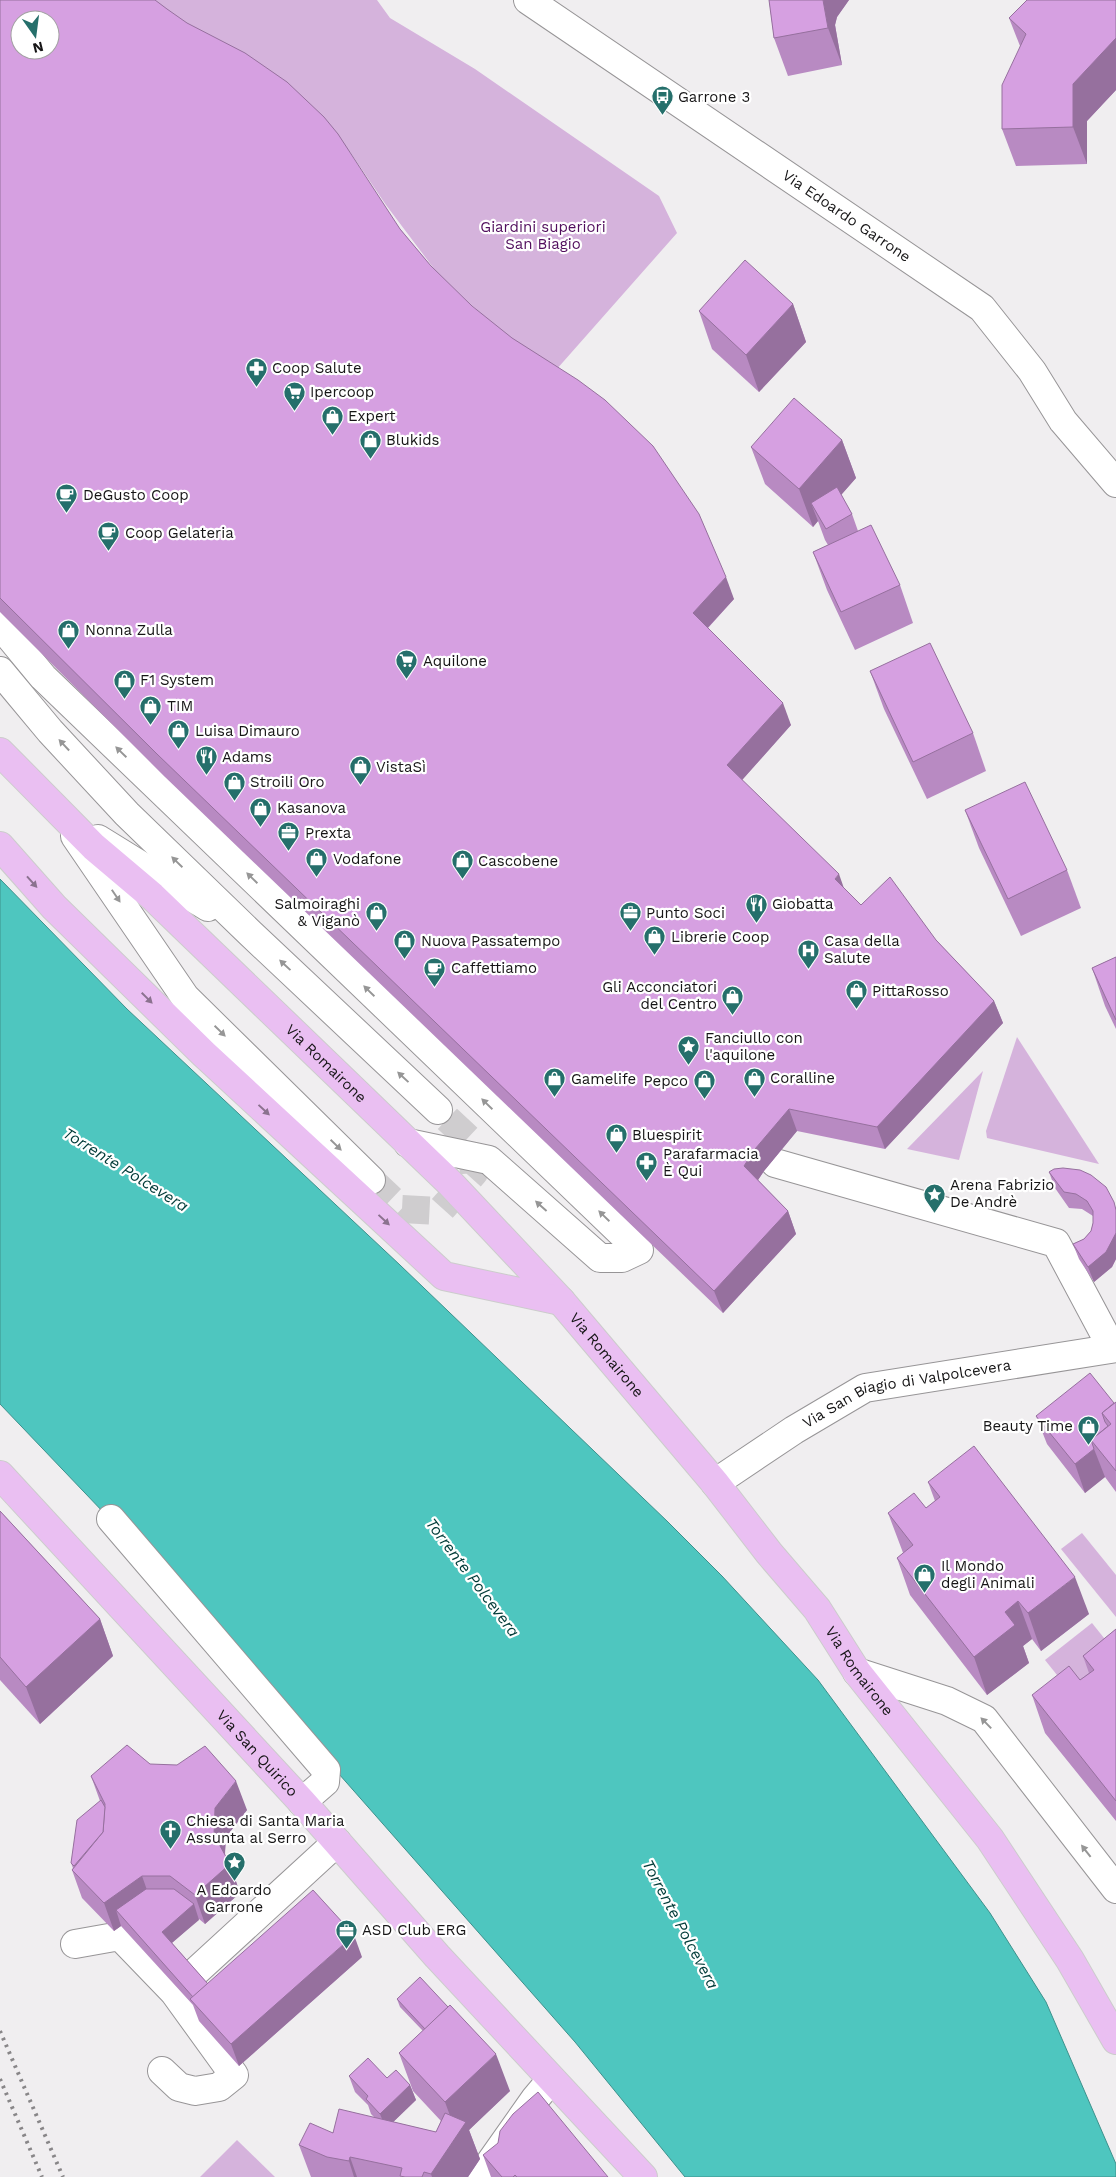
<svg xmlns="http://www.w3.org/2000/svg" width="1116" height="2177" font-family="'Work Sans',sans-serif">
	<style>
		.green { fill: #d5b3dc }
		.water { fill: #4ec6bf; stroke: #3d918c }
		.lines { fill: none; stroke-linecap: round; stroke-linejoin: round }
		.minor-tunnel { stroke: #cfcdcf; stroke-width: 28; stroke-dasharray: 28 14; stroke-linecap: butt }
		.minor-casing { stroke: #979597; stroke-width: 30 }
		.major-casing { stroke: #ccc; stroke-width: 30 }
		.minor { stroke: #fff; stroke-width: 28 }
		.major { stroke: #eabff2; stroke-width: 28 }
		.rail { stroke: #888688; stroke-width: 4; stroke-dasharray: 2.5 5; stroke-linecap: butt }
		.wall { fill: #b88ac2 }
		.shaded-wall { fill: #96709e }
		.building { fill: #d6a0e1; stroke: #96709e; fill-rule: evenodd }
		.oneway { fill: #969696 }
		.oneway2 { fill: #8b728f }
		.labels { text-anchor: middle; stroke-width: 4.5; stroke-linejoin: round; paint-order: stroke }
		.poi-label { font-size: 15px; fill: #161516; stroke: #fff; text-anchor: start }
		.street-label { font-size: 15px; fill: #161516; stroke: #fff }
		.park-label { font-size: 15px; fill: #510e5d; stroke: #fff }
		.water-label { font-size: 16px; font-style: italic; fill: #003b38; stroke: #fff }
	</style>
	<rect width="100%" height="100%" fill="#f0eef0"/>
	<!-- green -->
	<g class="green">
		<path d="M145,0H377L390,18L475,69L659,196L677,233L556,370L507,338L438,274L386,205L350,152L301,97Z"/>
		<path d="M1017,1037L1099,1164L987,1138L986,1131Z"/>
		<path d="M983,1071L959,1160L907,1149Z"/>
		<path d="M1082,1533L1116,1575V1617L1061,1549Z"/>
		<path d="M1092,1623L1116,1653L1073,1695L1045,1660Z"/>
		<path d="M237,2140L275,2177H200Z"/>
	</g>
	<!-- water -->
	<path class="water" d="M0,879L127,1009L400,1265L668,1522L722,1576L818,1680L990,1913L1046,2002L1116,2164V2177H685L575,2042L169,1581L0,1404Z"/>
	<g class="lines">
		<!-- minor-tunnel -->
		<path class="minor-tunnel" d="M371,1180L402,1209L440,1211L474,1173L471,1141L438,1110"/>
		<defs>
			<g id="minor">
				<path id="s1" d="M528,0L982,308L1032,371L1063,421L1116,483"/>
				<path d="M0,625L43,677L639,1250L622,1258H600L489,1160L408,1143"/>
				<path d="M0,671L50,731L127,814L250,933L438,1110"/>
				<path d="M75,836L185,997L371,1180"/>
				<path d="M98,839L208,907"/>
				<path d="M775,1163L1056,1243L1112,1348"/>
				<path id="s2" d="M715,1483L794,1430L865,1388L1116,1348"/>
				<path d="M111,1519L326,1770L325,1782L302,1802"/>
				<path d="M857,1672L947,1701L984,1719L1116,1889"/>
				<path d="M75,1944L120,1936L174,1992L234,2075L219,2087L195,2091L179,2087L162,2071"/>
				<path d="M192,1975L337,1842"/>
				<path d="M480,2177L535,2099L551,2080"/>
			</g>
			<g id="major">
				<path id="s3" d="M0,752L94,847L152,896L449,1182L561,1301L715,1483L769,1553L817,1609L857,1672L990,1839L1070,1960L1116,2040"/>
				<path d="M0,846L54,907L204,1054L444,1276L561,1301"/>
				<path id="s4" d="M0,1475L302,1802L437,1956L643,2177"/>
			</g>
		</defs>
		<!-- minor casing -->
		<use href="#minor" class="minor-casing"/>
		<!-- major casing -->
		<use href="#major" class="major-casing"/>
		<!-- minor -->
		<use href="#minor" class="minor"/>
		<!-- major -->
		<use href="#major" class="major"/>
		<!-- rail -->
		<g class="rail">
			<path d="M0,2031L63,2177"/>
			<path d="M0,2079L42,2177"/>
		</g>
	</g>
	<!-- wall -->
	<g class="wall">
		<path d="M0,0L400,229L431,266L734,599L708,628L791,725L742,780L845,889L861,905L936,940L994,1001L1003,1023L885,1149L797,1131L764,1171L758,1180L788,1211L796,1234L723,1313L165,777L0,612Z"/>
		<path d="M769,0H849L837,17L835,25L842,65L788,76L774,38Z"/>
		<path d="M1116,0V90L1087,121V164L1016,166L1002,129L1020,46L1009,18Z"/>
		<path d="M793,304L806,342L759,392L712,349L699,311Z"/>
		<path d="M842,440L856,478L841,495L852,514L858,531L900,585L913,623L855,650L827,590L813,552L828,545L825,540L818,521L813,527L765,484L751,447Z"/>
		<path d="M870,671L973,733L986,771L927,799L884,709Z"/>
		<path d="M965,810L1067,870L1081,908L1021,936L979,848Z"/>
		<path d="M1116,957V1029L1105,1006L1092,968Z"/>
		<path d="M1049,1172L1116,1208V1259L1112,1267L1094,1282L1079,1259L1073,1244L1084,1239L1091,1231L1093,1223V1216L1082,1209L1069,1208L1055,1188Z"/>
		<path d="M1116,1402V1492L1105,1477L1085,1493L1047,1444L1036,1416L1114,1403Z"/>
		<path d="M928,1482L1089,1614L1041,1651L1032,1639L1023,1646L1029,1663L987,1695L910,1595L897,1558L903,1553L902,1550L888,1513L926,1508L935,1501Z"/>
		<path d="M0,1511L100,1619L113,1656L40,1724L0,1680Z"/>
		<path d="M1116,1629V1821L1045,1733L1032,1695L1080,1680L1089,1673L1083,1656Z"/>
		<path d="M150,1764L247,1810L226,1837L225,1855L230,1864L240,1893L205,1924L199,1919L172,1943L208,1984L362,1957L239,2066L199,2021L193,2005L121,1926L114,1931L82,1898L72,1870L73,1868L71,1863L100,1801L91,1776Z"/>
		<path d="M397,1999L510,2091L469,2130L480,2159L468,2177H311L299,2145L374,2117L371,2114L368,2105L355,2092L349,2076L387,2078L410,2085L416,2100L393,2122L436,2132L441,2121L413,2091L399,2053L423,2031L400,2007Z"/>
		<path d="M483,2155L608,2177H491Z"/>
	</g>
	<!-- shaded-wall -->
	<g class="shaded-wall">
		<path d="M823,0H849L837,17L835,25L842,65L828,28Z"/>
		<path d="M1116,38V90L1087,121V164L1073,127V84Z"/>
		<path d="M793,304L806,342L759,392L746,355Z"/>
		<path d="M842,440L856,478L820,519L811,503L818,521L813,527L799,489Z"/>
		<path d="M726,577L734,599L701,635L693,613Z"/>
		<path d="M783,703L791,725L735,788L727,765Z"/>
		<path d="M839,874L847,897L835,879Z"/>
		<path d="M994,1001L1003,1023L885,1149L877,1127Z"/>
		<path d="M789,1109L797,1131L764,1171L752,1189L744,1166L755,1149Z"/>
		<path d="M788,1211L796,1234L723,1313L714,1291Z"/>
		<path d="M1116,1225V1259L1112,1267L1094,1282L1088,1267Z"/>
		<path d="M1094,1449L1105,1477L1085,1493L1075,1464Z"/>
		<path d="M1075,1577L1089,1614L1041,1651L1028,1613Z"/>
		<path d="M1018,1601L1032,1639L1023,1646L1029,1663L987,1695L974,1657L1005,1612Z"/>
		<path d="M100,1619L113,1656L40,1724L26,1687Z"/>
		<path d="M236,1781L247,1810L226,1837L224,1864L214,1835L215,1808Z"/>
		<path d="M230,1864L240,1893L205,1924L195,1895Z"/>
		<path d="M142,1876L152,1904L116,1910L121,1926L114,1931L104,1903Z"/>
		<path d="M194,1904L199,1920L167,1947L162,1932Z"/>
		<path d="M354,1935L362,1957L239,2066L231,2044Z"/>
		<path d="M496,2054L510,2091L469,2130L480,2159L468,2177H432L431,2174L457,2135L445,2102Z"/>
		<path d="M410,2085L416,2100L386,2129L380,2114Z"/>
		<path d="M350,2157L357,2177H354L349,2161Z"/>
	</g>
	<!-- building -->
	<g class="building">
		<path d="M0,0H155L167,9L187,23L245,53L287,82L324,117L338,134L400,229L431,266L472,306L512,338L578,380L605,400L653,446L699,514L726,577L693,613L783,703L727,765L839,874L835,879L861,905L890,877L936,940L994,1001L877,1127L789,1109L755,1149L744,1166L788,1211L714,1291L157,754L0,598ZM20,20H50V50H20Z"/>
		<path d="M769,0H823L828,28L774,38Z"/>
		<path d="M1027,0H1116V38L1073,84V127L1002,129V85L1026,34L1009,18Z"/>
		<path d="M745,260L793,304L746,355L699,311Z"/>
		<path d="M794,398L842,440L799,489L751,447Z"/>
		<path d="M837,487L852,514L826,529L811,503Z"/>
		<path d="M871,525L900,585L841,612L813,552Z"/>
		<path d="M930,643L973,733L913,762L870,671Z"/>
		<path d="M1025,782L1067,870L1008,899L965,810Z"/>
		<path d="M1116,957V1020L1092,968Z"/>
		<path d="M1063,1168L1080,1170L1091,1175L1106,1187L1114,1202L1116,1210V1233L1106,1252L1088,1267L1073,1244L1084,1239L1091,1231L1093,1223V1211L1087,1201L1076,1194L1064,1192L1049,1172L1054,1169Z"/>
		<path d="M1090,1373L1114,1403L1102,1413L1105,1422L1108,1426L1091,1440L1094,1449L1075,1464L1036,1416Z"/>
		<path d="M1116,1402V1471L1091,1440L1111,1424L1102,1413Z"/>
		<path d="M974,1446L1075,1577L1028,1613L1018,1601L1005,1612L1015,1625L974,1657L897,1558L913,1545L888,1513L914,1493L926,1508L940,1497L928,1482Z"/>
		<path d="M0,1511L100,1619L26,1687L0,1657Z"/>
		<path d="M1116,1629V1801L1032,1695L1069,1666L1080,1680L1094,1670L1083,1656Z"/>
		<path d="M127,1745L150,1764L177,1765L205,1746L236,1781L215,1808L214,1835L230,1864L195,1895L170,1876H142L104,1903L72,1870L103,1832L105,1804L91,1776Z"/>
		<path d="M101,1800L105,1807L103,1832L74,1866L71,1863L77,1820Z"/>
		<path d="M146,1889H174L194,1904L162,1932L208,1984L193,1997L116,1910Z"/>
		<path d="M313,1890L354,1935L231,2044L190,1999Z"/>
		<path d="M420,1977L448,2007L425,2029L397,1999Z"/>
		<path d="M450,2005L496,2054L445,2102L399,2053Z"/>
		<path d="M368,2058L387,2078L396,2070L410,2085L380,2114L366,2099L368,2096L349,2076Z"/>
		<path d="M538,2092L608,2177H517L515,2175L513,2177H502L483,2155L498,2143L500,2131L513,2114Z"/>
		<path d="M339,2109L436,2132L445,2113L466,2122L431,2174L424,2172L422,2177H405L400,2176L402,2168L350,2157L349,2161L327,2157L299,2145L310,2123L333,2133Z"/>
	</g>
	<!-- one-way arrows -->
	<defs><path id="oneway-solid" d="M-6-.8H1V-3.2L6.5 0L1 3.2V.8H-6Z" transform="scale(1.25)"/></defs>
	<g class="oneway">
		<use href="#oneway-solid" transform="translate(64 745) rotate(-133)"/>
		<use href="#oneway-solid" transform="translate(121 752) rotate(-136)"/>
		<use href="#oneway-solid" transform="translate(177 862) rotate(-136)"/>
		<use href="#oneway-solid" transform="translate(252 878) rotate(-136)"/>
		<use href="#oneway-solid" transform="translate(116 896) rotate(56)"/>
		<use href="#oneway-solid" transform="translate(285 965) rotate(-137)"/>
		<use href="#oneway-solid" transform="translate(369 991) rotate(-136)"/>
		<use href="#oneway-solid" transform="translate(220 1031) rotate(44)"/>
		<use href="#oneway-solid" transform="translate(403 1077) rotate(-137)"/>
		<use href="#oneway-solid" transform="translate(487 1104) rotate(-136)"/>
		<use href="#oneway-solid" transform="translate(336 1145) rotate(44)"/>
		<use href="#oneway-solid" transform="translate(541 1206) rotate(-138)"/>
		<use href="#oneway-solid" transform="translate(604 1216) rotate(-136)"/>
		<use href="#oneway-solid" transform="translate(986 1723) rotate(-134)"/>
		<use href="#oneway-solid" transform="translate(1086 1851) rotate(-128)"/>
	</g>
	<g class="oneway2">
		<use href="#oneway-solid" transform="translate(32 882) rotate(48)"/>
		<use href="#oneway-solid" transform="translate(147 998) rotate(45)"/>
		<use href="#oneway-solid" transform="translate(264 1110) rotate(43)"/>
		<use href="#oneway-solid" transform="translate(384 1220) rotate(43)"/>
	</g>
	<!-- icons -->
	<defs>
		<symbol id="bus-pin" viewBox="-11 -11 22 30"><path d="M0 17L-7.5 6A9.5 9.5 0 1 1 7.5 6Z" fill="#256f6b" stroke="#fff"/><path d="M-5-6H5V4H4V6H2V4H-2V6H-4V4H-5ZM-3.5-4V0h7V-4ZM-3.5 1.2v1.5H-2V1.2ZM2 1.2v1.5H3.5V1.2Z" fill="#fff"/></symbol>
		<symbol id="pharmacy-pin" viewBox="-11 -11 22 30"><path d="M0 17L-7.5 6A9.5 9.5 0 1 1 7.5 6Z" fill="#256f6b" stroke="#fff"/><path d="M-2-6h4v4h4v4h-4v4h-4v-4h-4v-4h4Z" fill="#fff"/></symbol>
		<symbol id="supermarket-pin" viewBox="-11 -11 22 30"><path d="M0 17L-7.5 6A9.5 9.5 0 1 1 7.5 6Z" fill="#256f6b" stroke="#fff"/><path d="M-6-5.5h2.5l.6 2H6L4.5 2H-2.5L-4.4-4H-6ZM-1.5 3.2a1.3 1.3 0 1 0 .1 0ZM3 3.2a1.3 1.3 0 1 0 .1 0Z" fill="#fff"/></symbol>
		<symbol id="shop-pin" viewBox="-11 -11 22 30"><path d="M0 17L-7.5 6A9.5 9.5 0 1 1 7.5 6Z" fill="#256f6b" stroke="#fff"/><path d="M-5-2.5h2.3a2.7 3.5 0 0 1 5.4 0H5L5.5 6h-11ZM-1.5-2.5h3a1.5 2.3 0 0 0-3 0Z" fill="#fff"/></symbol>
		<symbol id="cafe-pin" viewBox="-11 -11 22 30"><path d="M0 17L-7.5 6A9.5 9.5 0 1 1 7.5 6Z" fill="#256f6b" stroke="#fff"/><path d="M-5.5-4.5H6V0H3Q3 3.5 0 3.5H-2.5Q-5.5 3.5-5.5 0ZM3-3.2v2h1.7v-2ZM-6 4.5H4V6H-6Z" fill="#fff"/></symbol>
		<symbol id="restaurant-pin" viewBox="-11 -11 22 30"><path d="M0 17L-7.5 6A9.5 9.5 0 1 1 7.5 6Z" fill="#256f6b" stroke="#fff"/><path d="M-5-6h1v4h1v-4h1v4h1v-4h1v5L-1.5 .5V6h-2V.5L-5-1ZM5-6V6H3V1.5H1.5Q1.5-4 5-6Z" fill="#fff"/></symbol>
		<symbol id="office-pin" viewBox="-11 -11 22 30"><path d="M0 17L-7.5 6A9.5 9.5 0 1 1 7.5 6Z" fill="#256f6b" stroke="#fff"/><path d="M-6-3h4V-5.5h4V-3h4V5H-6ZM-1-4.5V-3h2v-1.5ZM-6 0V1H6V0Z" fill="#fff"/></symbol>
		<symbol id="hospital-pin" viewBox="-11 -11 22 30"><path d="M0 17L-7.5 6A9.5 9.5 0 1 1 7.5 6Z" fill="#256f6b" stroke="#fff"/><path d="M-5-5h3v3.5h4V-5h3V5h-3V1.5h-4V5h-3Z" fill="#fff"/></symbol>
		<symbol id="sight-pin" viewBox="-11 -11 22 30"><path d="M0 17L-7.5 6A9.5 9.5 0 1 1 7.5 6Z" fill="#256f6b" stroke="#fff"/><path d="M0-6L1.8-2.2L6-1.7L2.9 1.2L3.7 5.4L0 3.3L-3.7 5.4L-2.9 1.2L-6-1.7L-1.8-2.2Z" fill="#fff"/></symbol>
		<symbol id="church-pin" viewBox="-11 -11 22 30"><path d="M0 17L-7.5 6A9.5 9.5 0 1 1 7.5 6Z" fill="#256f6b" stroke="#fff"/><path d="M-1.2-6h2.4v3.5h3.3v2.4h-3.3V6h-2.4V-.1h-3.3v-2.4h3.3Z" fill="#fff"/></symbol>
	</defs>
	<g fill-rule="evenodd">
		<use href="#bus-pin" x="650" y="84" width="25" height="34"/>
		<use href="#pharmacy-pin" x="244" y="356" width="25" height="34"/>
		<use href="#supermarket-pin" x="282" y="380" width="25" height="34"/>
		<use href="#shop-pin" x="320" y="404" width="25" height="34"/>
		<use href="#shop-pin" x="358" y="428" width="25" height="34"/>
		<use href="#cafe-pin" x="54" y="482" width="25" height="34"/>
		<use href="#cafe-pin" x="96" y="520" width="25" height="34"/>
		<use href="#shop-pin" x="56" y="618" width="25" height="34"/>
		<use href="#supermarket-pin" x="394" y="648" width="25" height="34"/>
		<use href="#shop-pin" x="112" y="668" width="25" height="34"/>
		<use href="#shop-pin" x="138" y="694" width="25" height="34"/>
		<use href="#shop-pin" x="166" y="718" width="25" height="34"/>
		<use href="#restaurant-pin" x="194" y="744" width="25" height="34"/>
		<use href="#shop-pin" x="348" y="754" width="25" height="34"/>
		<use href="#shop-pin" x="222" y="770" width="25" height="34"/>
		<use href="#shop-pin" x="248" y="796" width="25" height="34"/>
		<use href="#office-pin" x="276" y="820" width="25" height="34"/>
		<use href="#shop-pin" x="304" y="846" width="25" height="34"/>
		<use href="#shop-pin" x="450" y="848" width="25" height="34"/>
		<use href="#restaurant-pin" x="744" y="892" width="25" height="34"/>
		<use href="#shop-pin" x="364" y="900" width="25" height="34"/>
		<use href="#office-pin" x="618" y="900" width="25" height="34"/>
		<use href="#shop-pin" x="642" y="924" width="25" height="34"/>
		<use href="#shop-pin" x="392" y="928" width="25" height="34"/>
		<use href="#hospital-pin" x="796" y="938" width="25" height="34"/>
		<use href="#cafe-pin" x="422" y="956" width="25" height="34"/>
		<use href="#shop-pin" x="844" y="978" width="25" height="34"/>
		<use href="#shop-pin" x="720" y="984" width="25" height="34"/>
		<use href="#sight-pin" x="676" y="1034" width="25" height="34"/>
		<use href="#shop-pin" x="742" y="1066" width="25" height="34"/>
		<use href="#shop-pin" x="542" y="1066" width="25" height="34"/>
		<use href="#shop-pin" x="692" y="1068" width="25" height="34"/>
		<use href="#shop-pin" x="604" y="1122" width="25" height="34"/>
		<use href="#pharmacy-pin" x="634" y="1150" width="25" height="34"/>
		<use href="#sight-pin" x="922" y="1182" width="25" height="34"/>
		<use href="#shop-pin" x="1076" y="1414" width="25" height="34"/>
		<use href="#shop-pin" x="912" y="1562" width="25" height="34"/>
		<use href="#church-pin" x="158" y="1818" width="25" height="34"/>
		<use href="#sight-pin" x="222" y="1850" width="25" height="34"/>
		<use href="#office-pin" x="334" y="1918" width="25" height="34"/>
	</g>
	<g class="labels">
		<!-- poi labels -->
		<g class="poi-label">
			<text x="678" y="102">Garrone 3</text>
			<text x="272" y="373">Coop Salute</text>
			<text x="310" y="397">Ipercoop</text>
			<text x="348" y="421">Expert</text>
			<text x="386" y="445">Blukids</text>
			<text x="83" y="500">DeGusto Coop</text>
			<text x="125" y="538">Coop Gelateria</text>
			<text x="85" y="635">Nonna Zulla</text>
			<text x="423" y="666">Aquilone</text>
			<text x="140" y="685">F1 System</text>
			<text x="167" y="711">TIM</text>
			<text x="195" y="736">Luisa Dimauro</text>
			<text x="222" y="762">Adams</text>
			<text x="376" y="772">VistaSì</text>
			<text x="250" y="787">Stroili Oro</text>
			<text x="277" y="813">Kasanova</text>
			<text x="305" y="838">Prexta</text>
			<text x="333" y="864">Vodafone</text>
			<text x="478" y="866">Cascobene</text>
			<text x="360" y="909" text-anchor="end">Salmoiraghi<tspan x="360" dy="17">&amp; Viganò</tspan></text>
			<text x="772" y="909">Giobatta</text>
			<text x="646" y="918">Punto Soci</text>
			<text x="671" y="942">Librerie Coop</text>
			<text x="421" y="946">Nuova Passatempo</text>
			<text x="824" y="946">Casa della<tspan x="824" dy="17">Salute</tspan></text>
			<text x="451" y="973">Caffettiamo</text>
			<text x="717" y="992" text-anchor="end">Gli Acconciatori<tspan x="717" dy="17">del Centro</tspan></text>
			<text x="872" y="996">PittaRosso</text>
			<text x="705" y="1043">Fanciullo con<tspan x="705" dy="17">l'aquilone</tspan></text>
			<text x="770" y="1083">Coralline</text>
			<text x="571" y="1084">Gamelife</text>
			<text x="688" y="1086" text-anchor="end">Pepco</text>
			<text x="632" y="1140">Bluespirit</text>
			<text x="663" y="1159">Parafarmacia<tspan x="663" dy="17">È Qui</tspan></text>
			<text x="950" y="1190">Arena Fabrizio<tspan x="950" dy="17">De Andrè</tspan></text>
			<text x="1073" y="1431" text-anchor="end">Beauty Time</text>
			<text x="941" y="1571">Il Mondo<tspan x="941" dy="17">degli Animali</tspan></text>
			<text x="186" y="1826">Chiesa di Santa Maria<tspan x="186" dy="17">Assunta al Serro</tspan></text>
			<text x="234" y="1895" text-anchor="middle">A Edoardo<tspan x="234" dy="17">Garrone</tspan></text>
			<text x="362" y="1935">ASD Club ERG</text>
		</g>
		<!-- street labels -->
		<g class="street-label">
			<text dy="5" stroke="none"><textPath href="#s1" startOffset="385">Via Edoardo Garrone</textPath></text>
			<text dy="5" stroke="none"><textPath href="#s3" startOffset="451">Via Romairone</textPath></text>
			<text dy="5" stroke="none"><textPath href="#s3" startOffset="856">Via Romairone</textPath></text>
			<text dy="5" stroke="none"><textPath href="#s2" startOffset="216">Via San Biagio di Valpolcevera</textPath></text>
			<text dy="5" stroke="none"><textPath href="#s3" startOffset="1261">Via Romairone</textPath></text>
			<text dy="5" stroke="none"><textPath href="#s4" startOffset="379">Via San Quirico</textPath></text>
		</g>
		<!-- park labels -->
		<g class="park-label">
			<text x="543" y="232">Giardini superiori<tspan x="543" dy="17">San Biagio</tspan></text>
		</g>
		<!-- water labels -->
		<g class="water-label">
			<text transform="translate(126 1169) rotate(32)" y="6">Torrente Polcevera</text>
			<text transform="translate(473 1577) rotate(53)" y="6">Torrente Polcevera</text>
			<text transform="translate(681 1924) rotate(62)" y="6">Torrente Polcevera</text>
		</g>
	</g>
	<!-- north arrow -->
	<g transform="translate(35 35) rotate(166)"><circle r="24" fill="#ffffff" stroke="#a2a1a2"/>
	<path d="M0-4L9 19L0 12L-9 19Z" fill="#256f6b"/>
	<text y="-8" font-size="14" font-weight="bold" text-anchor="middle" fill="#161516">N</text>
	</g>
</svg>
